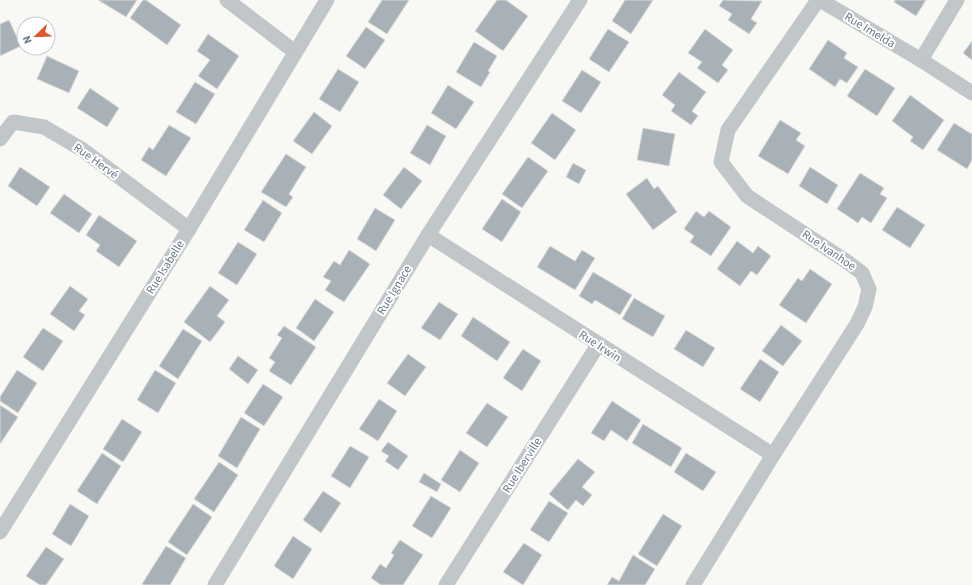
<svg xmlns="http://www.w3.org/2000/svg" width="972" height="585" font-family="'Source Sans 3',sans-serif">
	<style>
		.building { fill: #a8b1b7; stroke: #dadad8 }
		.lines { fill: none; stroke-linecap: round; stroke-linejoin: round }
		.minor { stroke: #c1c6c9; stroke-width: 15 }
		.labels { text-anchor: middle; stroke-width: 4; stroke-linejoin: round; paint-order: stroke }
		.street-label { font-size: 12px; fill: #677986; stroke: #fff }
	</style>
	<rect width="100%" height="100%" fill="#f8f8f5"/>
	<!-- building -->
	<g class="building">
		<path d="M98,0H137L126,17Z"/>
		<path d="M143,0H146L181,25L167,45L130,18Z"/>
		<path d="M382,0H409L387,34L368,22Z"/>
		<path d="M497,0H506L528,16L503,51L475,31Z"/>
		<path d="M625,0H653L631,34L612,21Z"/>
		<path d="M723,0L762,1L751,19L757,23L749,34L728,20L732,14L719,6Z"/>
		<path d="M895,0H926L916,16L894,2Z"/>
		<path d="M9,20L21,46L0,56V24Z"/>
		<path d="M366,27L385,40L365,69L346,56Z"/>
		<path d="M608,29L629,42L609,72L589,59Z"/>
		<path d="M705,29L733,50L722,65L728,70L718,83L697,68L702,62L688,53Z"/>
		<path d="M208,34L239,56L217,89L198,76L210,60L197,51Z"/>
		<path d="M828,40L847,53L844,58L858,67L847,83L840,79L835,87L809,69Z"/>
		<path d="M972,41V60L963,53Z"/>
		<path d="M474,42L497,56L488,71L490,72L481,87L456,72Z"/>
		<path d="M47,56L79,71L69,93L37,79Z"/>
		<path d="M338,69L359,82L340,112L319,99Z"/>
		<path d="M865,69L895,88L877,116L847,96Z"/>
		<path d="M582,70L601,82L581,113L562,101Z"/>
		<path d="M679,72L706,92L692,111L698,116L691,125L671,111L675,105L662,95Z"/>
		<path d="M195,82L215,94L196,124L176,112Z"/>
		<path d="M448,85L474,102L456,129L431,113Z"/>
		<path d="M90,88L119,108L107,127L77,108Z"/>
		<path d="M910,95L944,120L923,150L910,141L913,137L892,121Z"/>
		<path d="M314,112L332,126L312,154L293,141Z"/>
		<path d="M552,113L576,130L555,160L531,143Z"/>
		<path d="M780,120L801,133L796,140L805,146L788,174L758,156Z"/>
		<path d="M954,123L972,134V160L967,169L937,150Z"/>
		<path d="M169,125L191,138L166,176L141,160L149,147L153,150Z"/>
		<path d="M427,125L446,136L430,165L410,153Z"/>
		<path d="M643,128L675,134L669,166L637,160Z"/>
		<path d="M286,154L306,167L289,194L293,197L286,207L261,192Z"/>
		<path d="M528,157L548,171L522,208L502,194Z"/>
		<path d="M573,163L586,170L579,184L566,177Z"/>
		<path d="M20,167L50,187L37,206L8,186Z"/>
		<path d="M404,167L422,181L401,209L383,195Z"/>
		<path d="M810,167L838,185L827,204L799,186Z"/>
		<path d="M860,173L884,188L880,194L887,198L871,223L862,217L858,223L837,209Z"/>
		<path d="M647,178L654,189L658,186L677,212L653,230L626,194Z"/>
		<path d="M64,194L92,214L79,233L50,213Z"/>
		<path d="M502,199L521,212L502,242L482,229Z"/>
		<path d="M263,200L282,213L264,242L244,230Z"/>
		<path d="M897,207L925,225L910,248L882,230Z"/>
		<path d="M375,208L395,220L376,251L357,239Z"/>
		<path d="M696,211L704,217L709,211L731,227L711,256L690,242L694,236L684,229Z"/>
		<path d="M99,215L137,241L119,267L96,251L100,245L86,235Z"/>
		<path d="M737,241L753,253L758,246L771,256L757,275L751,271L740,286L717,269Z"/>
		<path d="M238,242L257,254L237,285L218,273Z"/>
		<path d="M550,246L575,261L582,250L595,258L575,290L537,267Z"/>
		<path d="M349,250L370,264L344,302L325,290L331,281L323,277L334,261L340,265Z"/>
		<path d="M810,269L832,284L806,323L779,305L798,278L802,281Z"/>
		<path d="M593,272L632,295L620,315L595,300L592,304L579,296Z"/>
		<path d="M70,286L88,299L79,311L85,315L74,331L50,314Z"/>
		<path d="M210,286L229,300L217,316L225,322L210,342L184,322Z"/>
		<path d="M634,298L665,316L653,337L622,319Z"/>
		<path d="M315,299L334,312L314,341L296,328Z"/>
		<path d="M439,302L458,314L440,340L421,328Z"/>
		<path d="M473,317L510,342L497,361L461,336Z"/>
		<path d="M781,325L802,341L783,366L762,351Z"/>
		<path d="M284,326L316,347L291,385L269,371L275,362L269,358L282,338L277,335Z"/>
		<path d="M43,328L63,341L43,371L23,357Z"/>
		<path d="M183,329L202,341L178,379L159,366Z"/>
		<path d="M686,330L715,348L703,367L674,349Z"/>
		<path d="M523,349L541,361L522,391L503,378Z"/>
		<path d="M408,354L426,367L405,396L387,383Z"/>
		<path d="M238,356L258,370L248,384L229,369Z"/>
		<path d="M760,359L779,372L760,402L740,389Z"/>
		<path d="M17,370L37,383L18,413L0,401V397Z"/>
		<path d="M155,370L176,383L158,413L137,400Z"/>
		<path d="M263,384L283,397L264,426L244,413Z"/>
		<path d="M379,399L397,411L378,441L359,429Z"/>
		<path d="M612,401L641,420L627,441L611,430L604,441L591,433Z"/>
		<path d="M487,403L508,417L487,447L466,433Z"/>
		<path d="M0,405L18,417L0,444Z"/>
		<path d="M241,417L260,429L237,468L218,456Z"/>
		<path d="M122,419L142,432L123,462L103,449Z"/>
		<path d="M643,424L682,448L671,467L632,443Z"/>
		<path d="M388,442L408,456L398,470L385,461L389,456L381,451Z"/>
		<path d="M350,446L369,457L350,488L331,476Z"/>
		<path d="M460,450L479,463L460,492L441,480Z"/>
		<path d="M102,453L121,466L97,504L77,491Z"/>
		<path d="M686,453L716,472L703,491L674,472Z"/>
		<path d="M578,459L595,472L582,487L592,495L583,506L576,500L568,510L549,494Z"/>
		<path d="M219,462L238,475L214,512L194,499Z"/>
		<path d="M424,473L441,484L437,492L419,482Z"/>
		<path d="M323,491L341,503L321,533L303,520Z"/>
		<path d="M431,496L451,508L432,538L412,526Z"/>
		<path d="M549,501L568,513L549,542L530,530Z"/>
		<path d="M70,504L89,516L71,546L52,534Z"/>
		<path d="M193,504L212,517L187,555L168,542Z"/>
		<path d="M663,514L682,526L657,566L638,554Z"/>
		<path d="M293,536L312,549L293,579L274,566Z"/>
		<path d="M400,540L423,555L403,585H381L371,578L380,564L386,568L394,555L391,553Z"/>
		<path d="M524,543L542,555L523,585L503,572Z"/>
		<path d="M166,546L186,558L170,585H144L142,584Z"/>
		<path d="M46,547L64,559L46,585H40L26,576Z"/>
		<path d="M633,555L655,569L645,585H607L612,577L619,581Z"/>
	</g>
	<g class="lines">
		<!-- minor -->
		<g class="minor">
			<path d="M227,0L295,52"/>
			<path d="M820,0L921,60L972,93"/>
			<path d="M921,60L957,0"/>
			<path d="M0,139L13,122L44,127L83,150L189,229"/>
			<path d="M428,235L773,455"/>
			<path d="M0,532L189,229L327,0"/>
			<path d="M215,585L428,235L580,0"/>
			<path d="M446,585L598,345"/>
			<path d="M693,585L773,455L857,324L865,307L869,289L862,273L846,261L747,196L721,162L728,130L818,0"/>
		</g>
	</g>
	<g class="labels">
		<!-- street labels -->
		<g class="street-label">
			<text transform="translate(870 30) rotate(31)" y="4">Rue Imelda</text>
			<text transform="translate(96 161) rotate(36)" y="4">Rue Hervé</text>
			<text transform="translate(829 250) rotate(34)" y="4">Rue Ivanhoe</text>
			<text transform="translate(165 267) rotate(-58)" y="4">Rue Isabelle</text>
			<text transform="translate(394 290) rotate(-59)" y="4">Rue Ignace</text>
			<text transform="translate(600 346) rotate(33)" y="4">Rue Irwin</text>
			<text transform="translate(522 465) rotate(-58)" y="4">Rue Iberville</text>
		</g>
	</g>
	<!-- north arrow -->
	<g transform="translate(36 36) rotate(247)"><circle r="19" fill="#ffffff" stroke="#c2c9cf"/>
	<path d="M0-3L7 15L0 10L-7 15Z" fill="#e2542c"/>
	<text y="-6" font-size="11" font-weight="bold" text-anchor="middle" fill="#677986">N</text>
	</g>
</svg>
